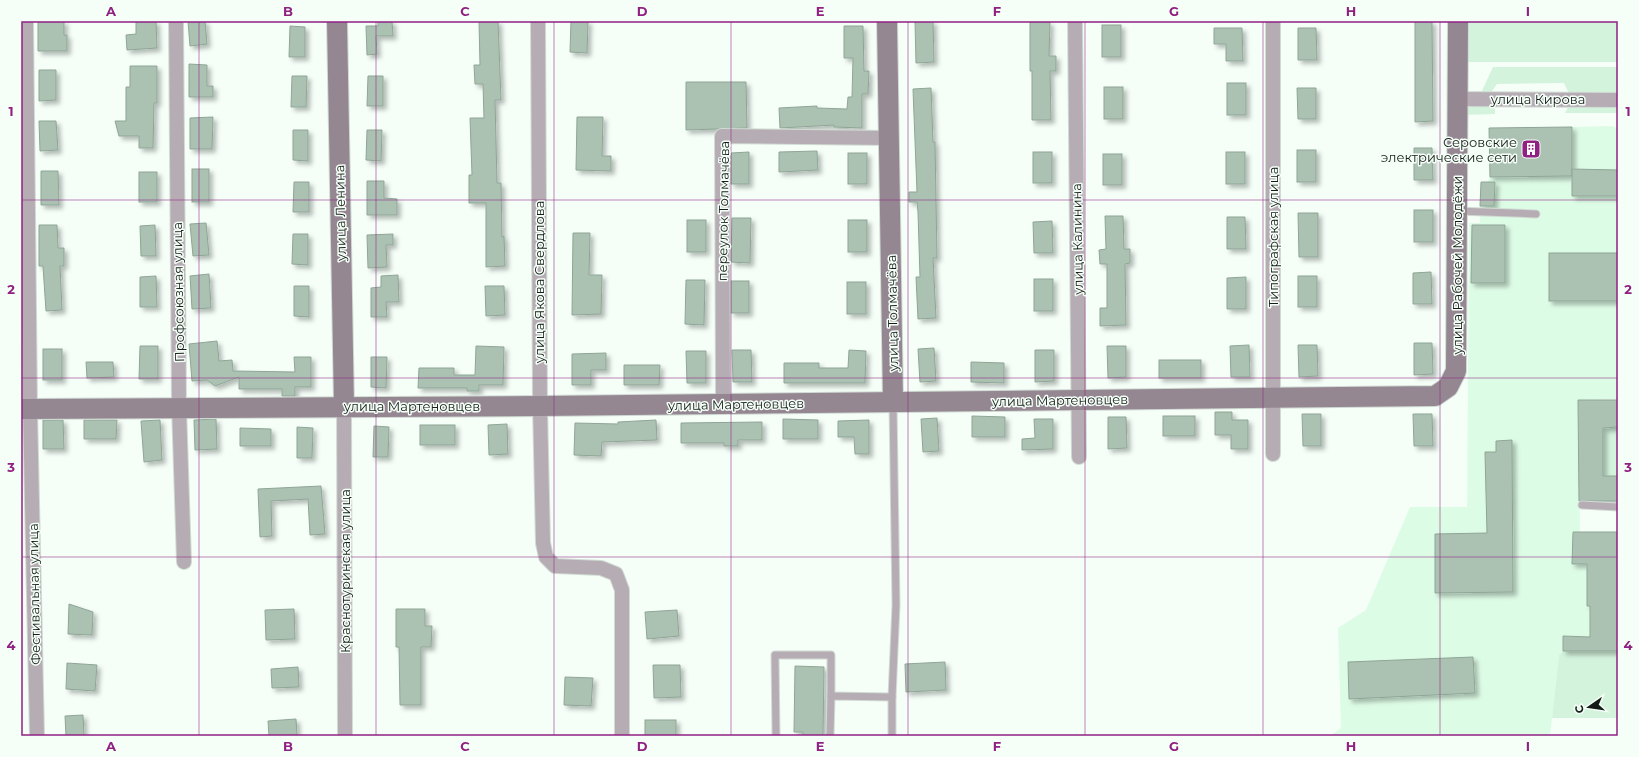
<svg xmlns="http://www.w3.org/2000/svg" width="1639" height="757" font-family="Montserrat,sans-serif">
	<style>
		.built { fill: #ddfce6 }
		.green { fill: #d3f3dd }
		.building { fill: #abc2b3; stroke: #8fa596; filter: url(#shadow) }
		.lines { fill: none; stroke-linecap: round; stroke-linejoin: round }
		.lane-casing { stroke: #d1dbd4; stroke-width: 9 }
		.street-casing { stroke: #d1dbd4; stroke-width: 16 }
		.secondary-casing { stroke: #d1dbd4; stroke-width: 22 }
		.lane { stroke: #b6adb4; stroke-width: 7 }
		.street { stroke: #b6adb4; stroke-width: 14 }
		.secondary { stroke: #958792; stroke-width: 20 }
		.grid { fill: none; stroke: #902082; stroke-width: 1; stroke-opacity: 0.55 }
		.labels { text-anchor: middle; stroke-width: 3; stroke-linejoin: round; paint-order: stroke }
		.street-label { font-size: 13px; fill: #141c17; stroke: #f5fff8 }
		.poi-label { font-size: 13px; fill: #141c17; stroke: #f5fff8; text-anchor: end }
		.neatline { fill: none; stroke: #902082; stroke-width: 1.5 }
		.grid-label { font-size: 13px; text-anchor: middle; font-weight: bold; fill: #902082 }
	</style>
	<defs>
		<filter id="shadow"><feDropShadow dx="3.5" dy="3.5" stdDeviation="2" flood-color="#0004"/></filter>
	</defs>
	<rect width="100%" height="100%" fill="#f5fff8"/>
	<!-- built -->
	<path class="built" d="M1613,126L1618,129V253H1549V301H1618V399L1578,400L1580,532H1573L1572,564H1587V605L1590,606V637L1563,636V651L1559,655L1550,736H1330L1341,728L1338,628L1366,610L1410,507H1467L1469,223H1480L1481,182H1488L1490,177L1572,176V127Z"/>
	<!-- green -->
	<g class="green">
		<path d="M1465,21H1618V62H1464Z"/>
		<path d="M1493,67H1618V93L1569,94L1564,83L1497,84L1492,91L1481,93Z"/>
		<path d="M1470,104H1490L1495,109V114L1463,115Z"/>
		<path d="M1574,104H1618V113H1565L1568,107Z"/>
		<path d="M1618,427V476H1603V428Z"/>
		<path d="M1563,651H1618V718H1552L1559,655Z"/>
	</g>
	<!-- building -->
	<g class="building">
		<path d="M38,21H64V35H67V51H38Z"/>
		<path d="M136,21H156L157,48L127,50L126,35L136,34Z"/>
		<path d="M188,21H205L207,44L190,46Z"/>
		<path d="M378,21H392L393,36H376L377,54L367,55L366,26H378Z"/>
		<path d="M479,21H498L501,100H495L497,183H501L502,237L504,236L505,266L486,267V203H469V175H472L470,118H484L483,84H475L474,65H480Z"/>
		<path d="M571,21H588L587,53L570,52Z"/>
		<path d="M915,21H933L934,62L916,63Z"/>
		<path d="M1415,21H1432L1433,121L1415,122Z"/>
		<path d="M1030,22H1050L1049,56H1056V71H1050L1051,120H1032V71H1030Z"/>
		<rect x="1102" y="25" width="19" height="32"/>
		<path d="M290,26L305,27V57H289Z"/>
		<path d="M844,26H863L864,71H869L868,94H862V128L834,127V125L780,128L779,108L817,106V108L847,109L848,97H852L853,58H844Z"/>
		<path d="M1214,28H1242L1243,61H1226V44H1214Z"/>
		<path d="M1298,28H1316L1317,60H1298Z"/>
		<path d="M189,64L207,65V86H213V97H189Z"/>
		<path d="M130,66H157V103H154L153,148H139V136H119L115,121H126V87H130Z"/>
		<path d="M39,70H56V100L39,101Z"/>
		<path d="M292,76H307L306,107H291Z"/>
		<path d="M368,76H383V106H367Z"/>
		<path d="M686,82H746L747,128L686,130Z"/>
		<rect x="1227" y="83" width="19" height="32"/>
		<rect x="1104" y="87" width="19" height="32"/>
		<path d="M931,88L933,142H935L937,258H933L936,318L918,319L916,277H920L918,212L917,202H909V192H917L913,89Z"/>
		<path d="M1297,88H1316V119H1298Z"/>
		<path d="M213,117L212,149H190V118Z"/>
		<path d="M577,117H603L602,156H611V171L576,170Z"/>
		<path d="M39,121H56L58,150L40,151Z"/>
		<path d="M1572,127V176L1490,177L1489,128Z"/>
		<path d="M293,130H308V161L293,160Z"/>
		<path d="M367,130H382L381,161L366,160Z"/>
		<path d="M1414,148H1432L1433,180H1414Z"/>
		<rect x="1297" y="150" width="19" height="32"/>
		<path d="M817,151L818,170L779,172V152Z"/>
		<path d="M749,152V184H731V153Z"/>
		<rect x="1033" y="152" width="19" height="31"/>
		<rect x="1226" y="152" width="19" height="32"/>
		<rect x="848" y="153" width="19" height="31"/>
		<rect x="1103" y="154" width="19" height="31"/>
		<rect x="192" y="169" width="17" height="33"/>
		<path d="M1572,169L1618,170V196H1572Z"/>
		<path d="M41,171H58L59,205H41Z"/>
		<rect x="139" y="172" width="18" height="30"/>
		<path d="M367,181H384V198L397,199V215H367Z"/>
		<path d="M294,182H309V212H293Z"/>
		<path d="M1481,182H1495L1494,206H1480Z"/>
		<rect x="1414" y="210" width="19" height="32"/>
		<path d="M1298,213H1318V257H1299Z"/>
		<path d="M1105,216H1123L1124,249H1130V263L1125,264L1126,325L1100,326V308H1107V264H1100L1099,250L1106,249Z"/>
		<path d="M1227,217H1245L1246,249H1227Z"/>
		<path d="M732,218H751L750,263L731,262Z"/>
		<rect x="687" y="220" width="19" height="32"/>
		<rect x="848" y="220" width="19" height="32"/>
		<path d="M1052,221L1053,253H1034L1033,222Z"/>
		<path d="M206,223L209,255L193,256L190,224Z"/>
		<path d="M39,225H57L58,248H64V266H60L62,310L46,311L43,266H39Z"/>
		<path d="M155,225L156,256H141L140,226Z"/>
		<path d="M1472,225H1505V283H1471Z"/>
		<path d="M573,233H590L589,275H602L601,314L572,315Z"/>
		<path d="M293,234H308V265L292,264Z"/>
		<path d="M393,234V245H386L387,267L368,268L367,235Z"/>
		<rect x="1549" y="253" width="69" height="48"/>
		<path d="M1431,272L1432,304H1413V273Z"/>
		<path d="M209,274L211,308L192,309L190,276Z"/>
		<path d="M398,275L399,302H386L387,317H371V288L381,287V276Z"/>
		<path d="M156,276L157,307H140V277Z"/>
		<rect x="1298" y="276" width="19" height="31"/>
		<path d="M1246,277V309H1227V278Z"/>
		<rect x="1034" y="279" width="19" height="32"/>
		<path d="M686,280H705L704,325L685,324Z"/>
		<rect x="731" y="281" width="18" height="32"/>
		<rect x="847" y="282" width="19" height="32"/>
		<path d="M294,286H309V317L294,316Z"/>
		<path d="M485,286H504L505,315L486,316Z"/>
		<path d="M217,341L219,361L232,360L233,371L295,372L294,357H311V387H295V396H282V389H239V377L215,386L207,380L192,381L189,344Z"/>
		<path d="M1414,343H1432L1433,374L1414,375Z"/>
		<path d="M1249,345L1250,377H1231L1230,346Z"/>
		<path d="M1298,345H1317L1318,376L1299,377Z"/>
		<path d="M140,346H158V379H139Z"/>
		<path d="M476,346L504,347L503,385H479V391H467V388H418L419,368H454V375H475Z"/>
		<path d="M1107,346H1126V377L1108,378Z"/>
		<path d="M934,348L936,381L920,382L918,349Z"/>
		<rect x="43" y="349" width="19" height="31"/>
		<path d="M732,350H751L752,382H733Z"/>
		<path d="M849,350L866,351L865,383H784V363H819V368H848Z"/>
		<path d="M1035,350H1054V381L1035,382Z"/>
		<path d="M686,351H706V383H687Z"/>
		<path d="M606,353V370H591V385H572V354Z"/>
		<path d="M371,357H387L386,388L371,387Z"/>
		<rect x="1159" y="360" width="42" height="18"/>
		<path d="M86,362H113L114,377L87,378Z"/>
		<path d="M971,362L1004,363V383L971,382Z"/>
		<path d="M624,365H660L659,385H624Z"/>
		<path d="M1578,400H1618V427L1603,428V476H1618V501H1579Z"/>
		<path d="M1215,412H1232V420H1248V449H1231V435H1215Z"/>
		<path d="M1302,414H1321V446H1303Z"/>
		<path d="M1413,414H1432L1433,446H1414Z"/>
		<path d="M972,416L1005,417V437H972Z"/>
		<rect x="1163" y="416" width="32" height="20"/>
		<path d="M1108,417H1126L1127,448L1108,449Z"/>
		<path d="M937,418L939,451L923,452L921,419Z"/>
		<path d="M216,419L217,449L195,450L194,420Z"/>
		<path d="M783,419L818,420V439H783Z"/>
		<path d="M1034,419H1053V449L1022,450V439L1035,438Z"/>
		<path d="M43,420H63L64,449H43Z"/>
		<path d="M84,420H117L116,439H84Z"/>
		<path d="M160,420L162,460L144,462L141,421Z"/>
		<path d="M656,420L657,440L602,442L601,456L574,455L575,423L618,424V422Z"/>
		<path d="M869,420V454H855L854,437H838V421Z"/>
		<path d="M762,422V440H738V446H724V443H681V423Z"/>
		<path d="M507,424L508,454L489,455L488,425Z"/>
		<rect x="420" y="425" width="35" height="20"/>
		<path d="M374,426L389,427L388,457H373Z"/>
		<path d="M297,427L313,428L312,458H297Z"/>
		<path d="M240,428L271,429V446H240Z"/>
		<path d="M1512,440L1513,592L1435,593V534L1487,533L1485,452H1496V441Z"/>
		<path d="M321,486L325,534L310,535L308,499L271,501L272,536L260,537L258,489Z"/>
		<path d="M1573,532H1617L1618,651H1563V636L1590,637V606H1587V564H1572Z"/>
		<path d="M69,604L93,612L92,635L68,634Z"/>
		<path d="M294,609L295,639L266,640L265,610Z"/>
		<path d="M396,609H425V626H432L431,647H421V705H400L399,647H396Z"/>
		<path d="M677,610L679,636L647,639L645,612Z"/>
		<path d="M1473,657L1475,693L1349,699L1348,662Z"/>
		<path d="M945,662L946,690L906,692L905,664Z"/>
		<path d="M67,663L97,665L95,691L66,689Z"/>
		<path d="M653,665H680L681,697L654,698Z"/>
		<path d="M795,666L824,667L823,736H803V732H794Z"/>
		<path d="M298,667L299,687L272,688L271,669Z"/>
		<path d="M565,677L593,678L591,706L564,705Z"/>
		<path d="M83,715L84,736H66L65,716Z"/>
		<path d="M296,719L297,735L269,736L268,721Z"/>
		<rect x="645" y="720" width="31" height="16"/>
	</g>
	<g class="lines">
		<defs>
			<g id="lane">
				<path d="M1457,211L1536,214"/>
				<path d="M1582,505L1618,507"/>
				<path d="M776,736L775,655H831V696"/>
				<path d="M830,736L831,696L892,697"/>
				<path d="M892,736V697L896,605L893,403"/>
			</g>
			<g id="street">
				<path d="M26,21L30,409L37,736"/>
				<path d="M176,21L179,407L184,562"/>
				<path d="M538,21L540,406L543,543L546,557L555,566L601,568L616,574L622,590V736"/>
				<path d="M1075,21L1079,457"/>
				<path d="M1457,99L1618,100"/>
				<path d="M723,403L722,136L889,138"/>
				<path d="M344,406L345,736"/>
				<path d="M1273,454V21"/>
			</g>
			<g id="secondary">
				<path d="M337,21L344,406"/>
				<path d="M887,21L893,402"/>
				<path d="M21,409L540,406L1435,396L1448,387L1456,371L1458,21"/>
			</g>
		</defs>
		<!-- lane casing -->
		<use href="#lane" class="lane-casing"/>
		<!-- street casing -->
		<use href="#street" class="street-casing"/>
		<!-- secondary casing -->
		<use href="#secondary" class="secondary-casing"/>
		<!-- lane -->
		<use href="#lane" class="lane"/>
		<!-- street -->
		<use href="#street" class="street"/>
		<!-- secondary -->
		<use href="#secondary" class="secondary"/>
	</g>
	<!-- grid -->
	<path class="grid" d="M199,21V736M376,21V736M554,21V736M731,21V736M908,21V736M1085,21V736M1263,21V736M1440,21V736M21,200H1618M21,378H1618M21,557H1618"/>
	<!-- icons -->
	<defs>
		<symbol id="building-square" viewBox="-11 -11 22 22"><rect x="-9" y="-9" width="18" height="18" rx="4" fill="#902082" stroke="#f5fff8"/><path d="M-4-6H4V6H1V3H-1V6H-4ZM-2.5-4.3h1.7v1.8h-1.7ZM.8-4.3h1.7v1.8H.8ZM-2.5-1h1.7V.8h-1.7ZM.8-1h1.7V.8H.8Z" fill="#fff"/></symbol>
	</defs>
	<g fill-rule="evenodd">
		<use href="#building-square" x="1520" y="138" width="22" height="22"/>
	</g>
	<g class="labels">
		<!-- street labels -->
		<g class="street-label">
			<text x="1538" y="104">улица Кирова</text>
			<text transform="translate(723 211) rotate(-89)" y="5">переулок Толмачёва</text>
			<text transform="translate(340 213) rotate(-91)" y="5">улица Ленина</text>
			<text transform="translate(1273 237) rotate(-90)" y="5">Типографская улица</text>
			<text transform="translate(1077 239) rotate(-91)" y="5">улица Калинина</text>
			<text transform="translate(1457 265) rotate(-90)" y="5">улица Рабочей Молодёжи</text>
			<text transform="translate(539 282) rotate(-90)" y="5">улица Якова Свердлова</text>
			<text transform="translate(178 292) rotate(-91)" y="5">Профсоюзная улица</text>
			<text transform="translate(892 313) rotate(-91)" y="5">улица Толмачёва</text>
			<text transform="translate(1060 400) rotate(-1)" y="5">улица Мартеновцев</text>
			<text transform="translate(736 404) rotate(-1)" y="5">улица Мартеновцев</text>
			<text x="412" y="411">улица Мартеновцев</text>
			<text transform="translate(345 571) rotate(-90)" y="5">Краснотуринская улица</text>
			<text transform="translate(34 594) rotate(-91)" y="5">Фестивальная улица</text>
		</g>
		<!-- poi labels -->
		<g class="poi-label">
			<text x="1517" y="147">Серовские<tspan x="1517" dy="15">электрические сети</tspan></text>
		</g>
	</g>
	<!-- border -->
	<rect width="1639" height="757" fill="none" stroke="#f5fff8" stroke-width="44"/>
	<!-- north arrow -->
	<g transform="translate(1589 707) rotate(257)" stroke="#f5fff8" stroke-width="3" paint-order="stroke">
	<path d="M0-3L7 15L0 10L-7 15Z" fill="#141c17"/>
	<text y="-6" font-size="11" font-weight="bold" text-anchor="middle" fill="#141c17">С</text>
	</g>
	<rect x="22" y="22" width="1595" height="713" class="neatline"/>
	<g class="grid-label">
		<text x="111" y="16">A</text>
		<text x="288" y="16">B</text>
		<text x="465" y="16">C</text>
		<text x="642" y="16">D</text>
		<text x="820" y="16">E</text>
		<text x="997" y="16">F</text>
		<text x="1174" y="16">G</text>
		<text x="1351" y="16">H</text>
		<text x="1528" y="16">I</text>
		<text x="11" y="116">1</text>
		<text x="1628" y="116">1</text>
		<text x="11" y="294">2</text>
		<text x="1628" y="294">2</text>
		<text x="11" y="472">3</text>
		<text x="1628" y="472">3</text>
		<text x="11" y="650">4</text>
		<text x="1628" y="650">4</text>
		<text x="111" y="751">A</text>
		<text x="288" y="751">B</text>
		<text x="465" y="751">C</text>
		<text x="642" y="751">D</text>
		<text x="820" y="751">E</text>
		<text x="997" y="751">F</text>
		<text x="1174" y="751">G</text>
		<text x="1351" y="751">H</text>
		<text x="1528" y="751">I</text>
	</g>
</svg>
